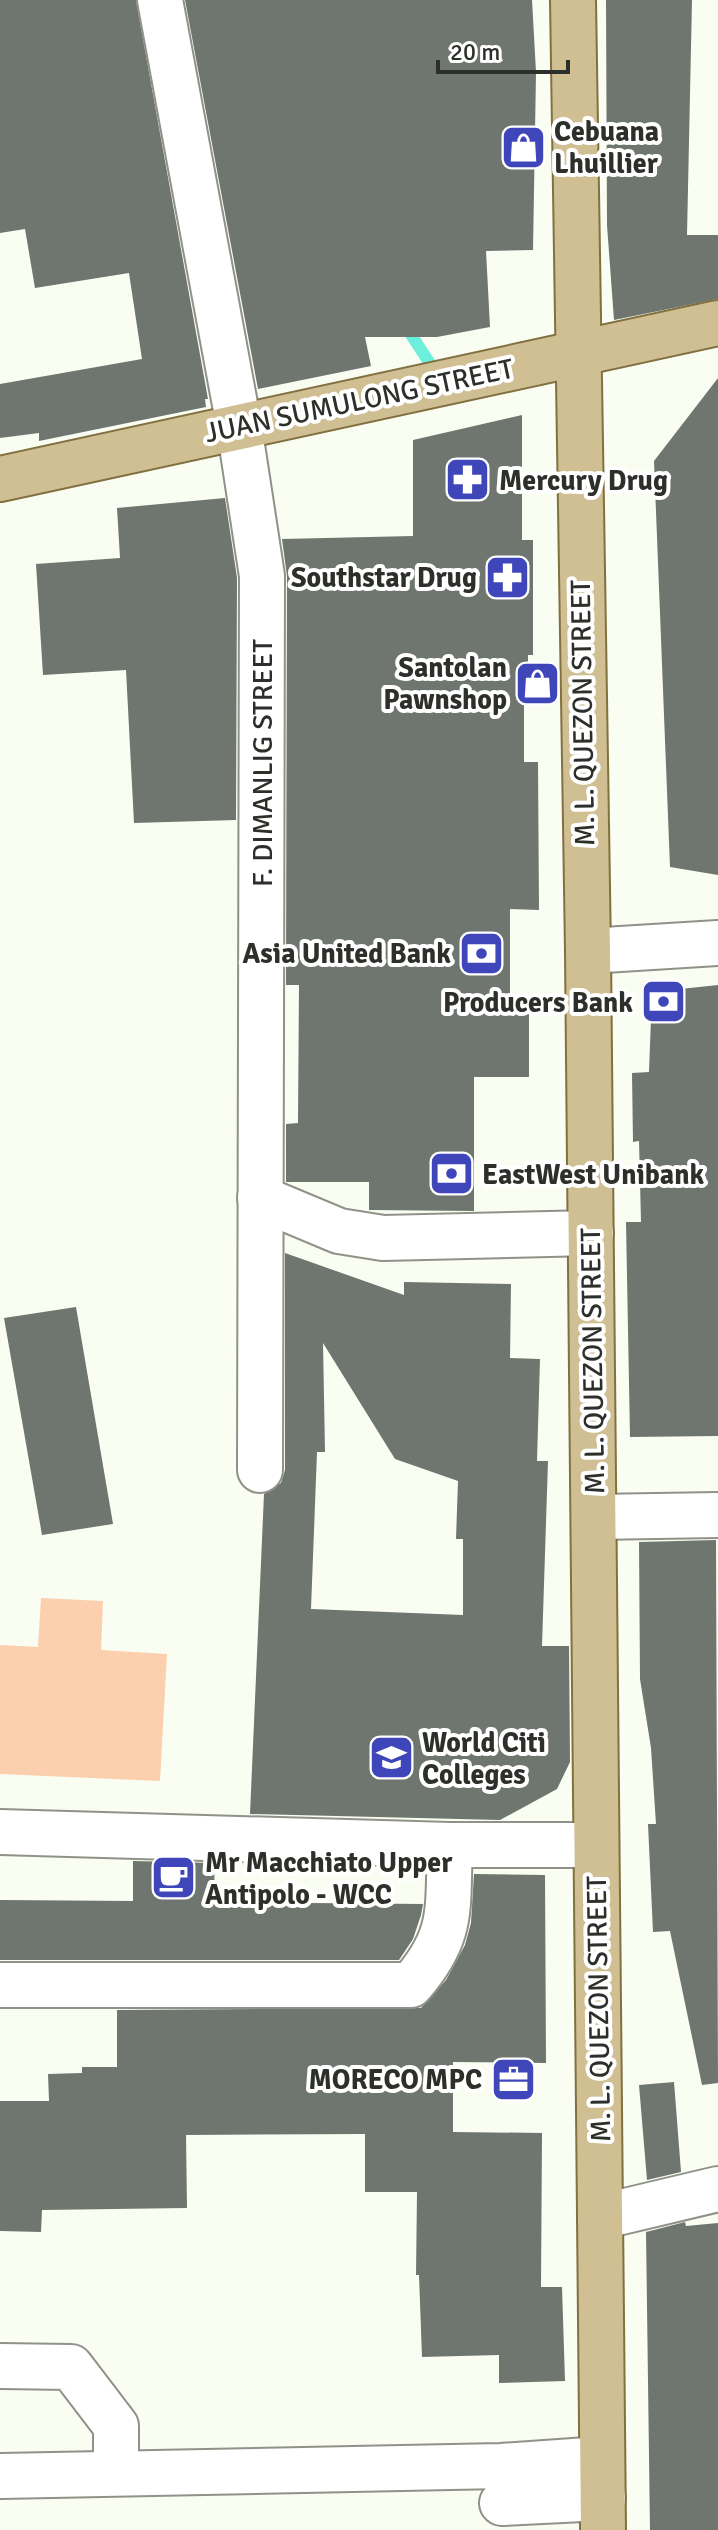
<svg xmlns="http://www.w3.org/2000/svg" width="718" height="2530" font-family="Signika,sans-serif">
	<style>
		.green { fill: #fcd0ae }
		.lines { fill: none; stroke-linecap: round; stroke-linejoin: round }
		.stream { stroke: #6cefdb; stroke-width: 12 }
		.building { fill: #6e766f; fill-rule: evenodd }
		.minor-casing { stroke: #909289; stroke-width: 48 }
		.major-casing { stroke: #827140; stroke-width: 48 }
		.minor { stroke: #fff; stroke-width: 44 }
		.major { stroke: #d0bf93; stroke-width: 44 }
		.labels { text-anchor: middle; stroke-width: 8; stroke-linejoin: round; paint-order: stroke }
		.poi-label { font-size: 28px; font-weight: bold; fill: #2d2f2b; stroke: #fff; text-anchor: start }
		.street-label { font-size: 28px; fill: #2d2f2b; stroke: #fff }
	</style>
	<rect width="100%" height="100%" fill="#fafdf2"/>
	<!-- green -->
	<path class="green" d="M41,1598L103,1601L101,1650L167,1654L160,1781L0,1774V1645L38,1647Z"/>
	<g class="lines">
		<!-- stream -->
		<path class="stream" d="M404,324L431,365"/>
	</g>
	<!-- building -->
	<g class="building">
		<path d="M0,0H136L208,399H205L206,407L39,441V433L0,438V384L142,359L129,273L35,288L25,229L0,233Z"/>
		<path d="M185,0H532L536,72L533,250L486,251L490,327L437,337H365L371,366L258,389Z"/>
		<path d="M606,0H692L687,235H718V299L614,320L607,225Z"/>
		<path d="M718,378V875L670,867L654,461Z"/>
		<path d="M522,415V540H533V655H528V694H524V762H538L539,910L510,909V995H529V1077H474V1211L369,1210V1182H286V1124L298,1123L299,985H286L287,576L282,539L413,536V440Z"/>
		<path d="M225,498L237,578L236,820L134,823L126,670L43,675L36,564L120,558L117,508Z"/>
		<path d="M718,985V1436L630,1437L626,1222H641L639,1141L633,1142L632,1073L649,1072L652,992Z"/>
		<path d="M285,1253L404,1295V1282L511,1284L510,1358L540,1359L537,1461H548L542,1646H569L570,1762L557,1789L500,1820L250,1814L264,1494L281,1483L285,1470ZM323,1343L395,1459L458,1481L456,1539H463V1615L311,1609L317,1452H325Z"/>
		<path d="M76,1307L113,1524L42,1535L4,1318Z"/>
		<path d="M716,1540L718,2083L702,2085L670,1931L653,1932L648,1824H656L651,1748L640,1679L639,1542Z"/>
		<path d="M133,1861L214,1863L215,1902L423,1904L421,1915L413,1939L399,1960H0V1900L133,1901Z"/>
		<path d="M474,1874L545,1875L546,2063L453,2062V2132L542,2133L541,2287H562L565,2381L499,2383V2355L422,2357L419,2275H416L417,2192H365V2134L186,2135L187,2208L42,2210L41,2232L0,2231V2101H49L48,2074L82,2073V2067H117V2010L421,2008L446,1980L465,1945L471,1923Z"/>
		<path d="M674,2082L681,2172L647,2180L639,2085Z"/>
		<path d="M685,2222L686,2226L718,2223V2530H650L646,2232Z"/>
	</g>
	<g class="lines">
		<defs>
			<g id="minor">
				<path d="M160,0L239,426L262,576L260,1470"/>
				<path d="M588,951L718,943"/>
				<path d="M260,1198L339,1231L383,1238L591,1233"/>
				<path d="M594,1517L718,1515"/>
				<path d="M0,1832L450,1845H595"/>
				<path d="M0,1985H411C455,1934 447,1909 450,1845"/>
				<path d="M600,2217L718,2189"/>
				<path d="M0,2366L71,2367L116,2426V2473"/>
				<path d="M1,2476L501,2466L602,2459"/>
				<path d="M502,2503L603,2498"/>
			</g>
			<g id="major">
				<path d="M573,0L588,951L603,2530"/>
				<path d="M0,479L718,323"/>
			</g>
		</defs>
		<!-- minor casing -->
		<use href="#minor" class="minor-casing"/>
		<!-- major casing -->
		<use href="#major" class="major-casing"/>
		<!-- minor -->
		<use href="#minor" class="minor"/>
		<!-- major -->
		<use href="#major" class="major"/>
	</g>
	<!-- icons -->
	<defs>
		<symbol id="shop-square" viewBox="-11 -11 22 22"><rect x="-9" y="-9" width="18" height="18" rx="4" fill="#3e46ba" stroke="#fff"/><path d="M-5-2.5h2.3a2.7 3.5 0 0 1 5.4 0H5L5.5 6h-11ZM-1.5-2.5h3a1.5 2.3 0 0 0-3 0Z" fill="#fff"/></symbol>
		<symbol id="pharmacy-square" viewBox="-11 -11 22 22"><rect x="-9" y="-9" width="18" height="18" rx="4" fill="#3e46ba" stroke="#fff"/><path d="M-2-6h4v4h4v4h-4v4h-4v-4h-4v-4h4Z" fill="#fff"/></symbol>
		<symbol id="bank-square" viewBox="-11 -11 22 22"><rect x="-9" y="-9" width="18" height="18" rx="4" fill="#3e46ba" stroke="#fff"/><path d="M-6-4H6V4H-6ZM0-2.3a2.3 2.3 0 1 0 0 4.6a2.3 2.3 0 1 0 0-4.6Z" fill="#fff"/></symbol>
		<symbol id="university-square" viewBox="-11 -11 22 22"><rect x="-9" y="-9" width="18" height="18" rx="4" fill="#3e46ba" stroke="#fff"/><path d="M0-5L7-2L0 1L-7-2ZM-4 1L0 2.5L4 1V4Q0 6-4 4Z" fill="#fff"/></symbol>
		<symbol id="cafe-square" viewBox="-11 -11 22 22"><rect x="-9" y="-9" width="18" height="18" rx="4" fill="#3e46ba" stroke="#fff"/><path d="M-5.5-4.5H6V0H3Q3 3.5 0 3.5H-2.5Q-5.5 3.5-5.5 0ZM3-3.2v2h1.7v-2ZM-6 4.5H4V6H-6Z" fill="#fff"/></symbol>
		<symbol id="office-square" viewBox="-11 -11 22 22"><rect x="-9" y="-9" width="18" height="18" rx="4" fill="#3e46ba" stroke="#fff"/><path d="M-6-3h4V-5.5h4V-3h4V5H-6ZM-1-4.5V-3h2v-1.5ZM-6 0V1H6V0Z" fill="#fff"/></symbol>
	</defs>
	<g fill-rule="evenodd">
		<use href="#shop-square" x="498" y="122" width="51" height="51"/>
		<use href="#pharmacy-square" x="442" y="454" width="51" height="51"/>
		<use href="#pharmacy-square" x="482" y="552" width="51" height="51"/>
		<use href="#shop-square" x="512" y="658" width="51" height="51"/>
		<use href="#bank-square" x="456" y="928" width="51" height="51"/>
		<use href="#bank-square" x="638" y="976" width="51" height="51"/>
		<use href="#bank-square" x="426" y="1148" width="51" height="51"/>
		<use href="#university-square" x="366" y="1732" width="51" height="51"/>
		<use href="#cafe-square" x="148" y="1852" width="51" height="51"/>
		<use href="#office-square" x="488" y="2054" width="51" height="51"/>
	</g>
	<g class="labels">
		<!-- poi labels -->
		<g class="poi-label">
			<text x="554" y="141">Cebuana<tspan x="554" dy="32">Lhuillier</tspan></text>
			<text x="499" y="490">Mercury Drug</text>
			<text x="477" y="587" text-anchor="end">Southstar Drug</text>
			<text x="507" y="677" text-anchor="end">Santolan<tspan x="507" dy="32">Pawnshop</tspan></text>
			<text x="451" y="963" text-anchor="end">Asia United Bank</text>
			<text x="633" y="1012" text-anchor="end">Producers Bank</text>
			<text x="482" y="1184">EastWest Unibank</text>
			<text x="422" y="1752">World Citi<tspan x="422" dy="32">Colleges</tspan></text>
			<text x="205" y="1872">Mr Macchiato Upper<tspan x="205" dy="32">Antipolo - WCC</tspan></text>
			<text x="482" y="2089" text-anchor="end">MORECO MPC</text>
		</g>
		<!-- street labels -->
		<g class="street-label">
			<text transform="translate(359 400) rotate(-12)" y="10">JUAN SUMULONG STREET</text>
			<text transform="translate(582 713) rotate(-91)" y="10">M. L. QUEZON STREET</text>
			<text transform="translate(262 763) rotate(-90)" y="10">F. DIMANLIG STREET</text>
			<text transform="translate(592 1361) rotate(-91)" y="10">M. L. QUEZON STREET</text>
			<text transform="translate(598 2009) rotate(-91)" y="10">M. L. QUEZON STREET</text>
		</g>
	</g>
	<!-- scale -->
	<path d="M438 60v12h130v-12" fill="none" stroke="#2d2f2b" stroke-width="4"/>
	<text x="450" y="60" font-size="24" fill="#2d2f2b" stroke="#ffffff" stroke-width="6" paint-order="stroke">20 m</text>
</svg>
